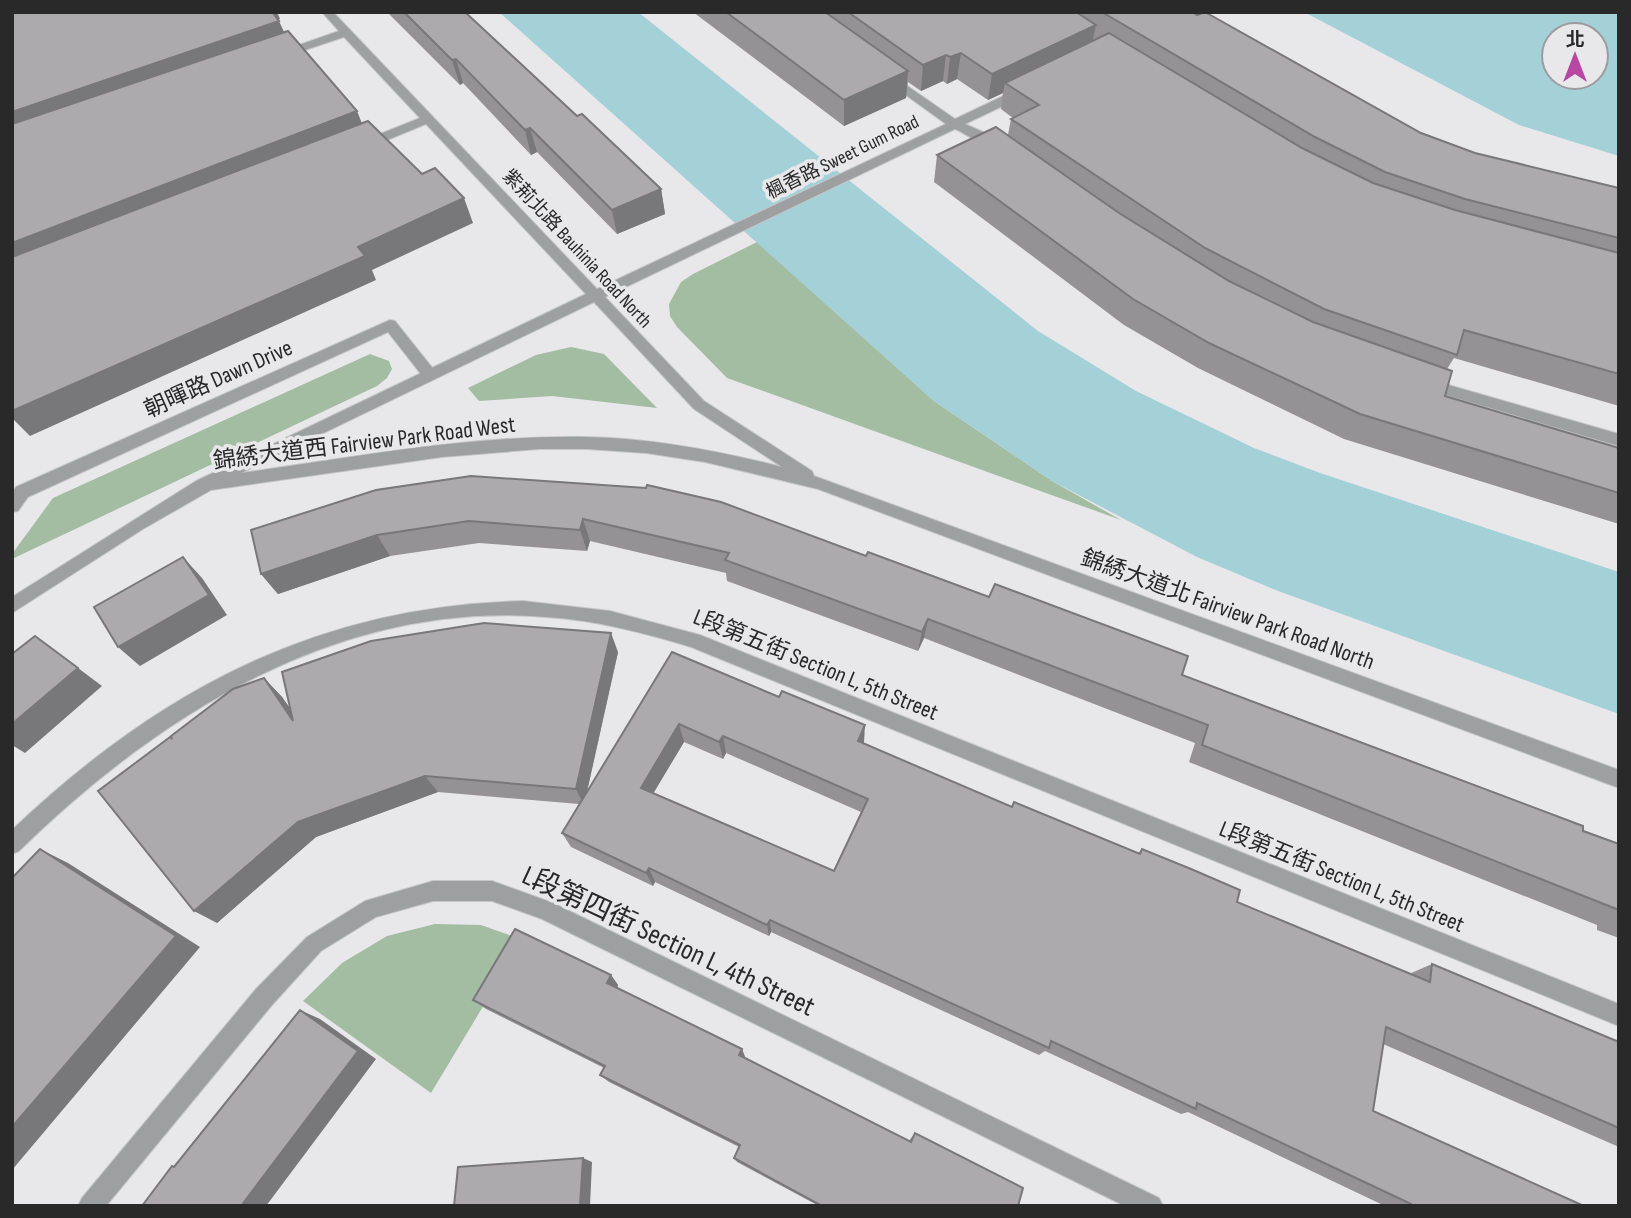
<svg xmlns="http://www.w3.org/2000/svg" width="1631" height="1218" font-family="'Sofia Sans Condensed','Noto Sans TC',sans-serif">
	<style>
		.green { fill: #a2bda2 }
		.water { fill: #a4d0d8; fill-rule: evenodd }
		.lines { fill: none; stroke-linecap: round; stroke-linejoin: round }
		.service-casing { stroke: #c6c5c7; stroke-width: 2 }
		.minor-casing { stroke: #c6c5c7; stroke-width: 2 }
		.service { fill: #9e9fa0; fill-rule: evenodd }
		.minor { fill: #9e9fa0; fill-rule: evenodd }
		.wall { fill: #949295; fill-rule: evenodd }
		.shaded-wall { fill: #787779 }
		.building { fill: #acaaad; stroke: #787779; stroke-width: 2; fill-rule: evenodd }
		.labels { text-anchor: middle; stroke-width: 7; stroke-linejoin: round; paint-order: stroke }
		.far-street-label { font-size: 19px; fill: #29292a; stroke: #e8e7ea }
		.street-label { font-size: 23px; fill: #29292a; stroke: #e8e7ea }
		.near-street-label { font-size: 28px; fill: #29292a; stroke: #e8e7ea }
	</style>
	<rect width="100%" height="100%" fill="#e8e7ea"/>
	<!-- green -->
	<g class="green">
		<path d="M757,242L934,401L1052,481L1121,520L727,378L677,327L670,316L669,304L681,282L693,274Z"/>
		<path d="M571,347L604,354L657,408L552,396L479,401L468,388L536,355Z"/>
		<path d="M370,354L389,361L392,369L387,378L377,386L12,559V554L53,498Z"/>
		<path d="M435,924L481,925L523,940L431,1093L303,1001L342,963L387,936Z"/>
	</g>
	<!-- water -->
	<g class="water">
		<path d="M499,12H638L1038,331L1136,391L1254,448L1320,473L1619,572V714L1278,591L1197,557L1052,481L934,401Z"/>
		<path d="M1304,12H1619V156L1519,125ZM1554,35H1596V77H1554Z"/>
	</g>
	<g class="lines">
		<defs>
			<path id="service" d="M390,320L395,321L434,370L436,374L434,378H424L388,332L28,497L18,511L12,512V493L16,487Z"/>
			<g id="minor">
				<path d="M322,12H333L597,289L946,124L885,80V76H893L955,119L1018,89H1026V95L965,124L983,132L1001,145V151C991,152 967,134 955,129L605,297L704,401L812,471L814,476L1619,770V788L818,489L705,462L646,453L587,449H539L442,457L211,490L143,529L12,613V597L196,481L586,294L426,124L368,148H360V142L420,118L344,37L284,57H276V53L339,31ZM594,302L694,409L782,467C718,451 652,438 586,437C470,435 356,457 241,473Z"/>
				<path d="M1424,378L1619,434V446L1419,387L1416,383L1419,379Z"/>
				<path d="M523,601L610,611L700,635L1619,1004V1026L691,647C644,633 596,620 546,617C341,600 160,713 19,851L12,854V830C159,690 318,606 523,601Z"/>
				<path d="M433,881H492L553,903L1159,1198L1163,1206H1125L542,919L492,901H433L376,917L321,951L272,1005L106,1206H78L82,1198L256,989L307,937L365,901Z"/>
			</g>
		</defs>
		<!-- service casing -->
		<use href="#service" class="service-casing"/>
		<!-- minor casing -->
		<use href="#minor" class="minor-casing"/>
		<!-- service -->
		<use href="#service" class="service"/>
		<!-- minor -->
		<use href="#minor" class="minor"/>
	</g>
	<!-- wall -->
	<g class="wall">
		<path d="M387,12H465L577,116L661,189L665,214L617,234L537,152L531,155L463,83L460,85Z"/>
		<path d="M693,12H1193L1421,133L1475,153L1619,188V406L1454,358L1447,369L1445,396L1619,448V524L1344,439L1198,368L1124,325L934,182L937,155L1008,135L1011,119L1013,118L1001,109L1003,93L988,100L957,79L947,84L943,81L921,91L908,82L906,98L844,126Z"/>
		<path d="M471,476L1182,675L1619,844V938L1597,930V925L1189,762L1195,743L924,638L918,651L727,581L726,573L590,541L587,551L479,543L390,556L278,594L261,574Z"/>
		<path d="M618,652L587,791L672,652L864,742L863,744L1012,807L1138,853L1142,849L1237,902L1409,974L1432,964L1619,1042V1147L1383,1044L1373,1111L1584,1206H1385L1188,1112L1181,1114L1045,1051L1039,1055L771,932L769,936L655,882L653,886L571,847L562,833L579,804L438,792L316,837L217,923L172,739L264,678L282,697L290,708ZM684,742L723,759L726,753L861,812L834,871L653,793Z"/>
		<path d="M611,975L618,985L617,988L742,1049L745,1057L744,1058L909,1141L911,1138L915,1133L1018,1206H819L737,1162L734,1158L739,1147L609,1082L600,1075L604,1068L486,1009L473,1000Z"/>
	</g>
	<!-- shaded-wall -->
	<g class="shaded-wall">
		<path d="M266,12H277L280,19L270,22Z"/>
		<path d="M279,21L290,45L12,143V112Z"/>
		<path d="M1096,25L1090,52L1005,83L1003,93L988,100L992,74Z"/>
		<path d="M961,53L957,79L947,84L950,57Z"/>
		<path d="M946,55L943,81L921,91L923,65Z"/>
		<path d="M456,59L463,83L460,85L452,60Z"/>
		<path d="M908,71L906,98L844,126V100Z"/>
		<path d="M357,111L367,136L12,275V243Z"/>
		<path d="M530,128L537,152L531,155L525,130Z"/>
		<path d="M661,189L665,214L617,234L612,210Z"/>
		<path d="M464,198L473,223L372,270L376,280L30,436L12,418V411L358,247Z"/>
		<path d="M583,519L590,541L587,551L580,530Z"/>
		<path d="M377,535L390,556L278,594L261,574Z"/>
		<path d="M183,557L202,578L227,615L140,666L118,647Z"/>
		<path d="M928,619L924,638L918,651L922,632Z"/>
		<path d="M611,633L618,652L584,805L576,789Z"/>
		<path d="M78,668L102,686L25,753L12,745V724Z"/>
		<path d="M264,678L282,697L310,738L293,721Z"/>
		<path d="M679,724L684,742L647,804L641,788Z"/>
		<path d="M865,725L864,742L856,758L858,741Z"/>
		<path d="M723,736L726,753L723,759L719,742Z"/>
		<path d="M425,776L438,792L316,837L217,923L194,911L298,822Z"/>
		<path d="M40,849L68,863L200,947L12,1170V1127Z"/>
		<path d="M649,868L655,882L653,886L646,873Z"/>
		<path d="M770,920L771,932L769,936L767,925Z"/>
		<path d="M611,975L618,985L615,993L607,983Z"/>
		<path d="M300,1010L320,1019L376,1059L266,1206H241Z"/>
		<path d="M742,1049L745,1057L742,1063L739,1055Z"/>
		<path d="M583,1158L592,1162L590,1206H580Z"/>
	</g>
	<!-- building -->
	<g class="building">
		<path d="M12,12H272L279,21L12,112Z"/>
		<path d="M404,12H465L577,116L582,114L661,189L612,210L530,128L525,130L456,59L452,60Z"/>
		<path d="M726,12H825L908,71L844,100Z"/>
		<path d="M848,12H1076L1096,25L992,74L961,53L950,57L946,55L923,65Z"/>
		<path d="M1102,12H1193L1197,15L1205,12L1421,133L1475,153L1619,188V238L1465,199L1385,172L1315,137Z"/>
		<path d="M288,31L357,111L12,243V124Z"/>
		<path d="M1109,33L1302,148L1373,183L1455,210L1619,253V374L1464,330L1457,355L1324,309L1205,248L1011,119L1039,105L1005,83Z"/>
		<path d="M368,121L422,174L435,168L464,198L358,247L365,256L12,411V257Z"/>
		<path d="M996,127L1119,213L1229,281L1313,322L1452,371L1445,396L1619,448V493L1360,414L1209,343L1133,299L937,155Z"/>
		<path d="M471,476L646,488L647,485L721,502L866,556L868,552L989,597L995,584L1188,656L1182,675L1583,826V831L1619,844V910L1202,745L1208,725L928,619L922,632L725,560L729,553L583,519L580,530L469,521L377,535L261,574L251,530L376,490Z"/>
		<path d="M183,557L209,595L118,647L94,607Z"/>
		<path d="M484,623L611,633L576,789L425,776L298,822L194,911L98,791L170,737L172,739L171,736L233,689L264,678L293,721L282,672L371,641Z"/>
		<path d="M35,636L78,668L12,724V654Z"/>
		<path d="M672,652L779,697L782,691L865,725L858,741L1012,807L1014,802L1140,854L1142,849L1191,869L1240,890L1237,902L1430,982L1432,964L1619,1042V1128L1386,1027L1373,1111L1584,1206H1411V1204L1197,1103L1196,1109L1051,1041L1049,1048L770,920L767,925L649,868L646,873L562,833ZM679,724L719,742L723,736L868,799L834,871L641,788Z"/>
		<path d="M40,849L176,936L12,1127V878Z"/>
		<path d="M515,929L611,975L607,983L742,1049L739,1055L911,1142L915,1133L1023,1188L1018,1206H822L734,1158L740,1145L600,1075L605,1066L473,1000Z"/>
		<path d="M300,1010L358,1051L241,1206H142L172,1166L174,1167Z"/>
		<path d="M583,1158L580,1206H454L458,1167Z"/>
	</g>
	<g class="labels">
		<!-- far-street labels -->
		<g class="far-street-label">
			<text transform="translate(842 156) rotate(-26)" y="7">楓香路 Sweet Gum Road</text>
			<text transform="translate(578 248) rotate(47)" y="7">紫荊北路 Bauhinia Road North</text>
		</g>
		<!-- street labels -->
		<g class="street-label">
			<text transform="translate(218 378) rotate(-24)" y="8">朝暉路 Dawn Drive</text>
			<text transform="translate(364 442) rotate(-7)" y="8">錦綉大道西 Fairview Park Road West</text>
			<text transform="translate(1228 609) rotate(20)" y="8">錦綉大道北 Fairview Park Road North</text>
			<text transform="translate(816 664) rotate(22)" y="8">L段第五街 Section L, 5th Street</text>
			<text transform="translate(1342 876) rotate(22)" y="8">L段第五街 Section L, 5th Street</text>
		</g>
		<!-- near-street labels -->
		<g class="near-street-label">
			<text transform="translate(669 940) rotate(25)" y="10">L段第四街 Section L, 4th Street</text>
		</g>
	</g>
	<!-- border -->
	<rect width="1631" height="1218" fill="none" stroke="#29292a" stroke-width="28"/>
	<!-- north arrow -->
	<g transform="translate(1575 56)"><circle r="33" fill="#e8e7ea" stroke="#9c9b9d" stroke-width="2"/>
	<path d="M0-5L12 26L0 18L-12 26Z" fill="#b847a3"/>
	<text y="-10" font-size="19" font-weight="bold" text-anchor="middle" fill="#29292a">北</text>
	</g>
</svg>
